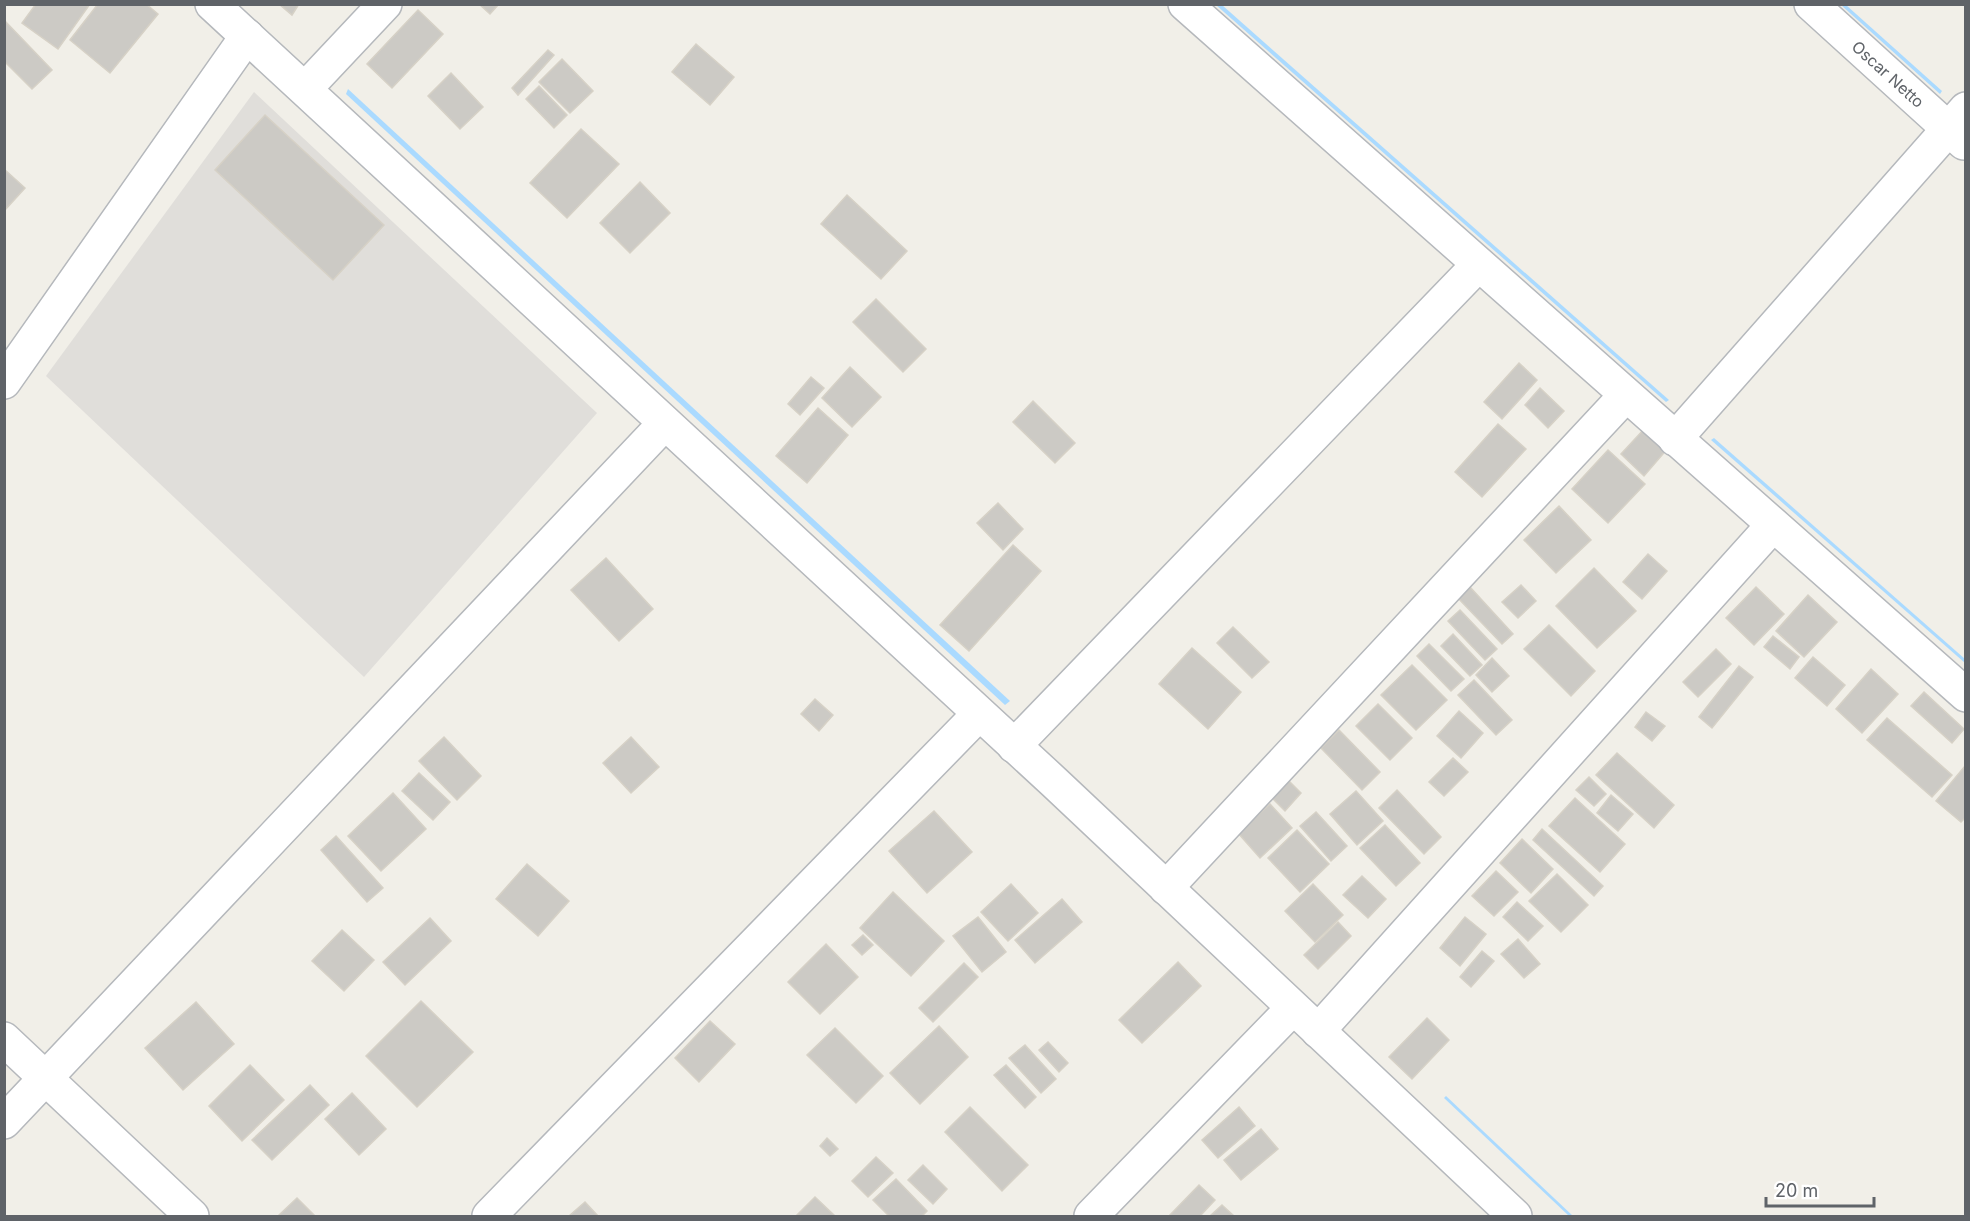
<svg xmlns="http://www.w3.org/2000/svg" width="1970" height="1221" font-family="Inter,sans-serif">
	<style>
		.industrial { fill: #e0deda }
		.water { fill: #aadaff }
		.building { fill: #cccac5; stroke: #d6d1c6; stroke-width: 1.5 }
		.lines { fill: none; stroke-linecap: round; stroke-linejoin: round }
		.minor-casing { stroke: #b5b8bc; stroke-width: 36 }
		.minor { stroke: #fff; stroke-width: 33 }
		.labels { text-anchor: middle; stroke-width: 6; stroke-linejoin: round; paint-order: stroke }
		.street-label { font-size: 16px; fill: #5f6368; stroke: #fff }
	</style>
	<rect width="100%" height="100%" fill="#f1efe8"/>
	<!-- industrial -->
	<path class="industrial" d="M254,92L597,413L364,677L46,376Z"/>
	<!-- water -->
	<g class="water">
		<path d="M1216,5H1222L1669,400L1666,402Z"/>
		<path d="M1841,5H1846L1942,91L1940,94Z"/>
		<path d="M348,89L1010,701L1005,705L346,94Z"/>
		<path d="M1714,438L1965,659V663L1711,440Z"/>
		<path d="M1446,1096L1573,1216H1569L1444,1098Z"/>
	</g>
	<!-- building -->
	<g class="building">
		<path d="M36,4H90L58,49L22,23Z"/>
		<path d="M98,4H146L158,14L110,73L70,40Z"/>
		<path d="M279,4H299L292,15Z"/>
		<path d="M479,4H499L490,14Z"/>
		<path d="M418,10L443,34L392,88L367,64Z"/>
		<path d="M4,20L52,70L32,89L4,61Z"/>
		<path d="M696,44L734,77L710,105L672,72Z"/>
		<path d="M548,50L554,55L518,95L512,88Z"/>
		<path d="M562,59L593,91L570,113L539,82Z"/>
		<path d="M451,73L483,107L460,129L428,96Z"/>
		<path d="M539,86L567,115L554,128L526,99Z"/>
		<path d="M265,115L384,225L333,280L215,170Z"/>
		<path d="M581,129L619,164L567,218L530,183Z"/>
		<path d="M4,169L25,188L4,211Z"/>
		<path d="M640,182L670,213L630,253L600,223Z"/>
		<path d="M847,195L907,251L881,279L821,224Z"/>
		<path d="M876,299L926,349L903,372L853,322Z"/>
		<path d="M1519,363L1537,380L1502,419L1484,402Z"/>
		<path d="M850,367L881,397L852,427L822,398Z"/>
		<path d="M811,377L824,388L800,415L788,404Z"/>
		<path d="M1540,388L1564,411L1548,428L1525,405Z"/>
		<path d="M1033,401L1075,443L1055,463L1013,422Z"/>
		<path d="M818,408L848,435L807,483L776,456Z"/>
		<path d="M1498,424L1526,449L1482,497L1455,472Z"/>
		<path d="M1646,427L1668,448L1644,476L1621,454Z"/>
		<path d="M1608,450L1645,484L1608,523L1572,489Z"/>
		<path d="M998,503L1023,529L1003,550L977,523Z"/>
		<path d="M1559,506L1591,540L1556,573L1524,540Z"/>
		<path d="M1013,545L1041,571L969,651L940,625Z"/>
		<path d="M1648,554L1667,571L1642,599L1623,582Z"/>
		<path d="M606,558L653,609L619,641L571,590Z"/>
		<path d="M1594,568L1636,611L1597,648L1556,606Z"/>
		<path d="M1521,585L1536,601L1518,618L1502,602Z"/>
		<path d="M1470,587L1513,634L1502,644L1458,598Z"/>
		<path d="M1756,587L1784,614L1754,645L1726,618Z"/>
		<path d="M1808,595L1837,622L1804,657L1776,631Z"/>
		<path d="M1460,610L1497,649L1485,660L1448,621Z"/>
		<path d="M1549,625L1595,671L1571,696L1524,649Z"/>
		<path d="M1233,627L1269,662L1252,678L1217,643Z"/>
		<path d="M1453,634L1482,665L1470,676L1441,646Z"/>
		<path d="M1773,636L1799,657L1790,669L1764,647Z"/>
		<path d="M1429,644L1464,679L1451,691L1417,656Z"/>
		<path d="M1192,648L1241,692L1208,729L1159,684Z"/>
		<path d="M1716,649L1731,664L1698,697L1683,682Z"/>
		<path d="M1813,657L1845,685L1827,706L1795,678Z"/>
		<path d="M1492,658L1509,676L1492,692L1476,675Z"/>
		<path d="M1412,665L1447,700L1416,730L1381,695Z"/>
		<path d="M1739,666L1753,677L1712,728L1699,717Z"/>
		<path d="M1871,669L1898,694L1862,733L1836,709Z"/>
		<path d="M1474,680L1512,720L1496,735L1458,695Z"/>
		<path d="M1924,692L1964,729L1952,743L1911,706Z"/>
		<path d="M815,699L833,715L819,731L801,714Z"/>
		<path d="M1378,704L1412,738L1390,760L1356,726Z"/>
		<path d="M1459,711L1483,733L1461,758L1437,736Z"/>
		<path d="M1646,712L1665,726L1652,741L1635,727Z"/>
		<path d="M1887,718L1952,775L1932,797L1867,740Z"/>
		<path d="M1339,730L1380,772L1362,790L1321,748Z"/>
		<path d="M444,737L481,776L457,800L419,761Z"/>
		<path d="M631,737L659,767L631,793L603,763Z"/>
		<path d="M1617,753L1674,805L1654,828L1596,775Z"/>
		<path d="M1453,758L1468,772L1444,796L1429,782Z"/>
		<path d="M1965,766L1966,817L1961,822L1936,801Z"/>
		<path d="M419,773L450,802L433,820L402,791Z"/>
		<path d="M1589,777L1606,794L1594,806L1576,790Z"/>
		<path d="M1288,780L1301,793L1285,811L1271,797Z"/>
		<path d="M1397,790L1441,837L1424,854L1379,808Z"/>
		<path d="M1356,791L1383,821L1357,845L1330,814Z"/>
		<path d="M393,793L426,829L381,871L348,836Z"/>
		<path d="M1611,795L1633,814L1618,831L1597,813Z"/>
		<path d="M1575,798L1625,844L1600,872L1549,826Z"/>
		<path d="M1270,804L1292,828L1260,858L1238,833Z"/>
		<path d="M934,811L972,852L927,893L889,851Z"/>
		<path d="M1316,812L1347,846L1331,861L1300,826Z"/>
		<path d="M1385,825L1420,863L1396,886L1360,848Z"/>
		<path d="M1542,829L1603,886L1594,896L1533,840Z"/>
		<path d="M1297,830L1329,864L1300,892L1268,858Z"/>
		<path d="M336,836L383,888L367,902L321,850Z"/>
		<path d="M1522,839L1553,869L1531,893L1500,863Z"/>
		<path d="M527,864L569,901L538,936L496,899Z"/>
		<path d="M1496,871L1518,892L1494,916L1472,896Z"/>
		<path d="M1557,874L1588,905L1561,932L1529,901Z"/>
		<path d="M1362,876L1386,899L1368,918L1343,895Z"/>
		<path d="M1011,884L1038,913L1008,941L981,912Z"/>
		<path d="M1313,884L1343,915L1315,942L1285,911Z"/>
		<path d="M893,892L944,941L911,976L860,928Z"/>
		<path d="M1062,899L1082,922L1035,963L1015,940Z"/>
		<path d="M1517,902L1543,926L1528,941L1503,917Z"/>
		<path d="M978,917L1006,952L982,972L953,936Z"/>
		<path d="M1465,917L1486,934L1460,966L1440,948Z"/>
		<path d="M430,918L451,941L405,985L383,962Z"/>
		<path d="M1338,922L1351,936L1318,969L1304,955Z"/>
		<path d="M342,930L374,960L344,991L312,961Z"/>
		<path d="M863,935L873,945L862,955L852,945Z"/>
		<path d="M1518,939L1540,964L1524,978L1501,954Z"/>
		<path d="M826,944L858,977L820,1014L788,982Z"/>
		<path d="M1482,951L1494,961L1471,987L1460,977Z"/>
		<path d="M1178,962L1201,986L1142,1043L1119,1020Z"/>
		<path d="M964,963L978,977L933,1022L919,1008Z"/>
		<path d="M421,1001L473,1052L417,1107L366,1056Z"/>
		<path d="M196,1002L234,1044L183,1090L145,1048Z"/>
		<path d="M1427,1018L1449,1040L1412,1079L1389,1057Z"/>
		<path d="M710,1021L735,1044L699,1082L675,1058Z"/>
		<path d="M939,1026L968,1057L920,1104L890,1073Z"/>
		<path d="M835,1028L883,1076L856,1103L807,1055Z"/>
		<path d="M1048,1042L1068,1063L1059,1072L1039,1050Z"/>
		<path d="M1025,1045L1056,1079L1041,1093L1009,1058Z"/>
		<path d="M250,1065L284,1100L242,1141L209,1106Z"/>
		<path d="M1006,1065L1036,1097L1025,1108L994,1075Z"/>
		<path d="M310,1085L329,1105L272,1160L252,1140Z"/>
		<path d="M352,1093L386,1129L359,1155L325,1119Z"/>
		<path d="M970,1107L1028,1165L1002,1191L945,1132Z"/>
		<path d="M1239,1107L1255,1126L1218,1158L1202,1140Z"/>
		<path d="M1261,1129L1278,1149L1241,1180L1224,1160Z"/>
		<path d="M827,1138L838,1149L830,1156L820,1146Z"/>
		<path d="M876,1157L893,1173L868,1197L852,1181Z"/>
		<path d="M923,1165L947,1189L933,1204L908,1180Z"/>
		<path d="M896,1179L927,1211L922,1216H889L873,1200Z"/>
		<path d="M1199,1185L1215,1200L1200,1216H1169Z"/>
		<path d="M815,1197L835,1216H796Z"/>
		<path d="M297,1198L315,1216H278Z"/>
		<path d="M585,1202L598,1216H569Z"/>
		<path d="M1222,1205L1234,1216H1210Z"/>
	</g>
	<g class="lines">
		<defs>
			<g id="minor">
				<path d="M212,4L1054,782L1515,1216"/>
				<path d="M1185,4L1966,695"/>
				<path d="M1811,4L1964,143"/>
				<path d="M305,89L385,4"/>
				<path d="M4,382L247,36"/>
				<path d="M1675,439L1966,109"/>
				<path d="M1014,746L1478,265"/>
				<path d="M1166,888L1626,395"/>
				<path d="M1318,1031L1773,525"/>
				<path d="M4,1039L192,1216"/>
				<path d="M4,1122L665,423"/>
				<path d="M489,1216L979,714"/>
				<path d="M1091,1216L1293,1008"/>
			</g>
		</defs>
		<!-- minor casing -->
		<use href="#minor" class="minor-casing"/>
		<!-- minor -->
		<use href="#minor" class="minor"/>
	</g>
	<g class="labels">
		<!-- street labels -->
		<g class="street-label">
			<text transform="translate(1888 74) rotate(42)" y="6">Oscar Netto</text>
		</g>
	</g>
	<!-- border -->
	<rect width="1970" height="1221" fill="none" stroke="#5f6368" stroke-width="12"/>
	<!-- scale -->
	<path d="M1766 1197v9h108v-9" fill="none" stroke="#5f6368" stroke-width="3"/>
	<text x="1775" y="1197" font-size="18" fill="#5f6368" stroke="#ffffff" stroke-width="4.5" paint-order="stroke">20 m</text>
</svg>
